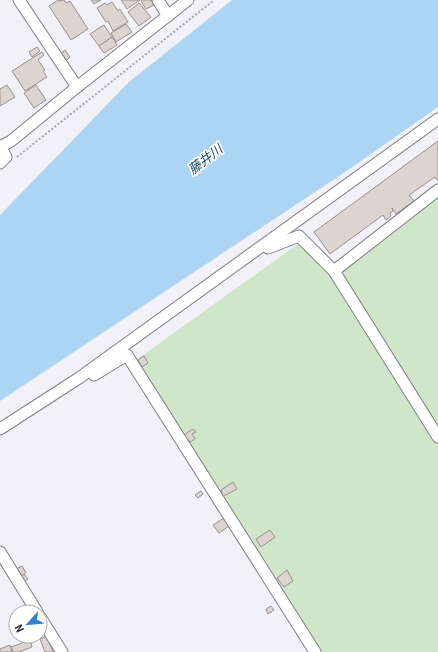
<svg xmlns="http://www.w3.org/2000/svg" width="438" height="652" font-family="'Roboto Condensed','Noto Sans JP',sans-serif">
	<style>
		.green { fill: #cfe6c9 }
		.water { fill: #abd5f3 }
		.building { fill: #dbd4d0; stroke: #97918d }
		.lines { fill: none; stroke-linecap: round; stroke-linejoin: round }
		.street-casing { stroke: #7f7e84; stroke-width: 13 }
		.path { stroke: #a7a6ab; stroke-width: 2; stroke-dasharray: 2 2; stroke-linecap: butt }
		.street { stroke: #fff; stroke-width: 11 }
		.labels { text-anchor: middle; stroke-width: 3.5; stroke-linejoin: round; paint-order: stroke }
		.water-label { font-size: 13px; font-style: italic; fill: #184867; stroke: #fff }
	</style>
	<rect width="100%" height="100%" fill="#f2f1f7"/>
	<!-- green -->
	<path class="green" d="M438,197V652H322L136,360L298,244L316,256L333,274Z"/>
	<!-- water -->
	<path class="water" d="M232,0H438V107L351,168L0,401V215L129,82Z"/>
	<!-- building -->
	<g class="building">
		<path d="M58,0L59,1L64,0L66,3L70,1L88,29L71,40L49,6Z"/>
		<path d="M91,0H101L94,4Z"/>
		<path d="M121,0H140L127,9Z"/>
		<path d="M142,0H151L154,5L146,9L141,1Z"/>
		<path d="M112,2L118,11L120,9L128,22L113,31L108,21L106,22L97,8L105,3L107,5Z"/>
		<path d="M139,3L151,17L139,26L128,12Z"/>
		<path d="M126,24L132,32L116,42L111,33Z"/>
		<path d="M104,25L112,37L99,46L90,34Z"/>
		<path d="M112,37L117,45L104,53L99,46Z"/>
		<path d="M37,47L40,51L32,57L29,52Z"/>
		<path d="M65,50L70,57L66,61L61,53Z"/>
		<path d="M42,52L44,55L38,60L45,70L43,71L47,77L25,91L12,71Z"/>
		<path d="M7,85L15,97L0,106V89Z"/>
		<path d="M36,85L46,100L34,108L24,93Z"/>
		<path d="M438,141V181L435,177L409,195L414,201L396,214L392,208L393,211L390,213L391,216L386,220L383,215L330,254L314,232Z"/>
		<path d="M144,356L148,363L142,367L138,360Z"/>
		<path d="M193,429L196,432L192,434L195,439L190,442L184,435Z"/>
		<path d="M233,482L237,489L222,497L220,493L222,492L221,490Z"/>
		<path d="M201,491L203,494L198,498L195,495Z"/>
		<path d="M227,516L233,523L219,533L213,525Z"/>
		<path d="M270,530L275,537L261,547L256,539Z"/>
		<path d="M22,566L26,573L20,577L15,570Z"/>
		<path d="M287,570L293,581L284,587L277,578Z"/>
		<path d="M24,574L28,579L24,582L21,577Z"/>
		<path d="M271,606L274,610L268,614L266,609Z"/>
		<path d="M47,636L53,652H45L40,639Z"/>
		<path d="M30,640L32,647L19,652H13L11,647Z"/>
		<path d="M10,645L12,652H0V649Z"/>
	</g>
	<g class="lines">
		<defs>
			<g id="street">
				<path d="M19,0L77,87"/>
				<path d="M158,0L168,16"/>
				<path d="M0,146L6,157L0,163"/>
				<path d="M0,147L11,141L77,87L188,0"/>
				<path d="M268,248L299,236L334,271L438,437"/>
				<path d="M334,271L438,190"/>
				<path d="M94,375L127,355L315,652"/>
				<path d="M0,429L79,378L438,119"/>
				<path d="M0,552L37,612"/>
				<path d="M40,617L62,652"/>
			</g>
		</defs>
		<!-- street casing -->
		<use href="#street" class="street-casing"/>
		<!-- path -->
		<path class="path" d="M17,157L214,0"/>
		<!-- street -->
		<use href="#street" class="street"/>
	</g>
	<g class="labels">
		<!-- water labels -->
		<g class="water-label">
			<text transform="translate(205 159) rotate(-38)" y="5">藤井川</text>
		</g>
	</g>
	<!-- north arrow -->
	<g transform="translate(28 624) rotate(243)"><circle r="19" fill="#ffffff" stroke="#afafb0"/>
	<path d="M0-3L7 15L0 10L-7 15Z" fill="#3080d0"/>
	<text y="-6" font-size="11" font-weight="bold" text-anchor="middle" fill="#373639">N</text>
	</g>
</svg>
